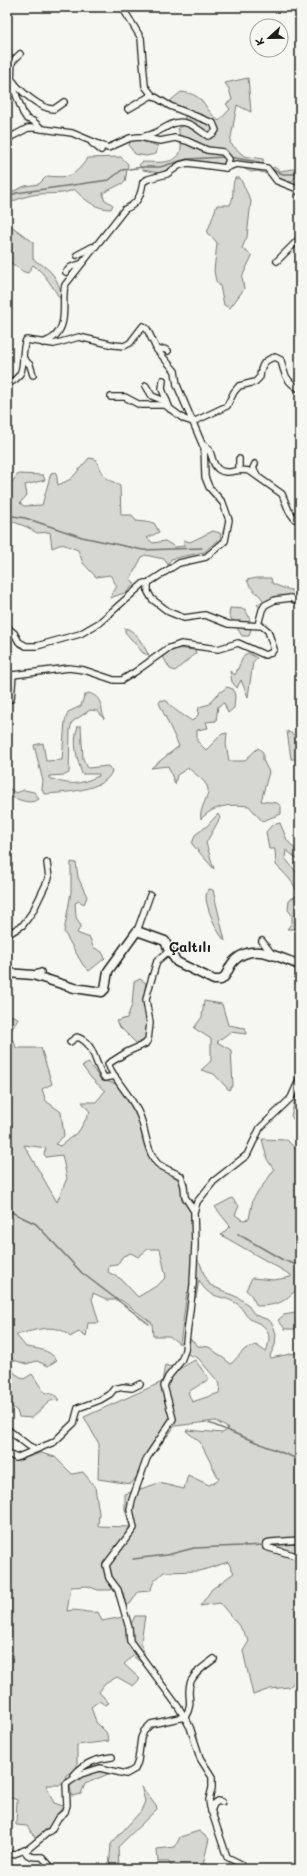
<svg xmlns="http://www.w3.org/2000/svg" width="307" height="1876" font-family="Mali,sans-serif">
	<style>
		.green { fill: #d6d6d2; stroke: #797977; fill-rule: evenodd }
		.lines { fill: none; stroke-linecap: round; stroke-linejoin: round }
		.stream { stroke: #727271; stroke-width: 1.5 }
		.street-casing { stroke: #1c1c1c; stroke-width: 8 }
		.secondary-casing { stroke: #1c1c1c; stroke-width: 11 }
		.street { stroke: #f6f6f2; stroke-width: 5.5 }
		.secondary { stroke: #f6f6f2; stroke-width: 8 }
		.labels { text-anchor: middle; stroke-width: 3; stroke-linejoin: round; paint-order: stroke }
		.quarter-label { font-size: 14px; font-weight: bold; fill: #1c1c1c; stroke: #f6f6f2 }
	</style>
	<rect width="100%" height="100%" fill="#f6f6f2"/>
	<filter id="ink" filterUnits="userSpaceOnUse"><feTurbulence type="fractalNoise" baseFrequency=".025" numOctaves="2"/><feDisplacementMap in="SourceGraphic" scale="8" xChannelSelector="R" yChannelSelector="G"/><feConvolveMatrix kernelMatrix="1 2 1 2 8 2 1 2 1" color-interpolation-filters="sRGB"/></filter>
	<g filter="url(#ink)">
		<!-- green -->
		<g class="green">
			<path d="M248,78L251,112L237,105L230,143L244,156L263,159V169L267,172L274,167L280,171L300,168V177H295L292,182H289L258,171L251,172L241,167L200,161H188L159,173L143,170L139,165L142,162C155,162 181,166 181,147C182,141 179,134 178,128L184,125L185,116L170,101L181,92C206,94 203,109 219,121L230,109L226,104L232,100L229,89L225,83Z"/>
			<path d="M138,140L158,146L156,154L146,156L135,154L129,146L130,141Z"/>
			<path d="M121,157L128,164L125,182L103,193L104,199L113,205L111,209C95,209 85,200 74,189C65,195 52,193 40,194C29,195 17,199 7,204V194L25,186L39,184L47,176C71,178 73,177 88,158Z"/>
			<path d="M235,178H240L251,201L247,237L242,248L252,256L242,277L244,289L230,308L224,305L220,286L216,281L214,271L217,243L215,240L207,233L217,205H230C235,196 231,187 235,178Z"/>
			<path d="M7,223L33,242V259C36,262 40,263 44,266C54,273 61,286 62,298L61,300C52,287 46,274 33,265L28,273C20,272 15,264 7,261Z"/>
			<path d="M89,458L95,459L105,477L120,486L121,515H132L136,521L154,523L159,532L147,538L153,543L165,541L175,547L184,546V540L190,542L213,531L220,533L221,538L204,552L171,559L168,565L164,559L145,555L142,557L130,579L135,583L127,592L110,598L117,586L110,575L96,577L83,563L78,550L62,544L52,548L50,532L37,533L27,527L14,522H7V489L18,474L43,475L45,480L25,485L27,495L20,503L24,506L42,505L51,473L56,472L58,485L71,479Z"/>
			<path d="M257,578H271L272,583C281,588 290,590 300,592V598L297,599L291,595L274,599L261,608L257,605L263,600C257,591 251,591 247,580Z"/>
			<path d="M230,608L245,609C250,618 253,626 249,636H242L229,615Z"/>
			<path d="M125,628C136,630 144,647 149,655L143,653L125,632Z"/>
			<path d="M176,648L195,650L196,653L175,671L170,669L162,655L164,653Z"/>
			<path d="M248,653L257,658L253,662L248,697L241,680L237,688L232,682L230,671L235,675L244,655Z"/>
			<path d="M227,687L233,689L235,696L234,708L228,713L224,703L218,706L216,721L206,722L208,728L197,730V741L206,750L222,734L227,733L226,744L229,761H244L258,748L263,752V760L269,772L261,801L277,803L281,806V814L262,821L249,806C230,804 214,805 201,819C198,809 212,793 207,786C203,779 194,773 188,768L177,775L175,784L168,766L151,768L179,746L159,703L161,700L167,701C174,711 182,714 192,721L198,715L199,707L210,704L213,698Z"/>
			<path d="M88,693C102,696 101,707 104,719L98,711L90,710L72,722L70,730L69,773L65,775L49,776V778C72,786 77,785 99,776V774H82C77,758 72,743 78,726H81L83,759L88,768L108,766L112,771C106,791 61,793 44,794L42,789L43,781L34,745L43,743L46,761L62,760L65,721L68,712L81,706L84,696Z"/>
			<path d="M287,731L300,738V759H291Z"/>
			<path d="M7,787L16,793L24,790L34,792L39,799C28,806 18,798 7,796Z"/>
			<path d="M218,814L220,818L206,843L214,869L192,844L195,835L207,826Z"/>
			<path d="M280,823L287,840L300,855V861L286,850L285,858L296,872L300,871V932L297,929H287L292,923V915L288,910L289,900L298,895C295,883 285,874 276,865L275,849H269L266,832L272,825Z"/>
			<path d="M71,862L76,863L78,877L87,897L84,904L79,901L75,903L76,917L81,926L77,933L90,938L93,947L102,952L105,958L89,971L83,965L64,932L71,892Z"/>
			<path d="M209,889L213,890L225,941C217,933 205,906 206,895C207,893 208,891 209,889Z"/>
			<path d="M140,979L146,983L144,999L148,1028L146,1039L137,1044L118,1025L116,1021L127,1018L132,1005L134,982Z"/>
			<path d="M204,1001L222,1004L228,1025L245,1028L246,1034L230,1032L217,1042L231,1050L233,1085L229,1090L214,1074L201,1070L211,1061V1039L194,1028L202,1017Z"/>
			<path d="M7,1014L18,1018L14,1026L7,1034Z"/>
			<path d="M7,1041H14L16,1048H41L52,1084L42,1089L46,1101L61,1112L64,1136L55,1144L60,1146L79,1131L90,1112L82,1102H96L105,1091L92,1079L82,1066L89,1063L101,1080L117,1084L139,1119L155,1165L179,1180L184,1199L191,1212L192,1254L200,1263L204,1274L210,1285L239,1298L247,1304L255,1315L269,1320L273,1325L276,1334L275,1345L270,1356L271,1358L300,1352V1678L289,1687L270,1689L253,1695L243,1651L249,1641L240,1627L220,1603L200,1606L212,1589L234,1573L228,1562L200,1571L164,1572L154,1581L150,1591L138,1592L130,1604L126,1605L123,1592L114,1587L111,1590H98L87,1586L71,1587L67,1611C78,1608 87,1614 98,1612L102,1621L123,1617L131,1624L135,1616H145L141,1642L146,1660L142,1663L133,1656L124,1664L140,1679L133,1686L117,1677L105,1684L99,1692L109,1703L105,1705L99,1701L91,1707L96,1722L106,1732L109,1741L77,1745V1770L66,1775L65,1780L59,1785H46L54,1803L63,1806L48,1829L36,1839L27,1826L16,1825L17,1800L7,1796V1456L17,1460L41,1453L55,1457L72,1474L83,1472L95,1487L99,1513L98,1526L130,1527L125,1509V1494L159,1483L184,1489L188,1475L209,1485L219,1479L200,1442L186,1431L187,1430L223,1433L228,1428L215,1421L175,1426L131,1484L98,1479L99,1444L84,1417L162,1382L165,1365L179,1369L195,1360L209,1379L188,1392L192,1402L219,1393L220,1384L198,1358L187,1354L190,1339L198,1346L209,1347L231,1364L245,1349L256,1345L266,1352C269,1343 272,1332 262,1325C258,1322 254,1322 250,1319C244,1315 243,1307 236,1303C220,1294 209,1300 199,1280L196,1298L187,1292L180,1344L169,1336H153L152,1323L121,1300H108L93,1293L92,1299L99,1323H88L86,1337L79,1332L70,1337C58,1321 32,1331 16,1335L26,1347C39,1349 48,1349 57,1360L48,1366L37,1361L26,1364L10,1359L14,1373L24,1379L32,1374L44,1392L55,1395L59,1400L50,1401L32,1418L19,1417L17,1411L7,1403V1226L12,1219L7,1217ZM24,1145L46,1148L44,1154L46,1157L62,1155L67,1178L57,1202ZM148,1249H160L166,1277L158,1285L138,1297L121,1279L108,1272L109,1266L117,1265L123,1256L131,1253L138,1257Z"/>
			<path d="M296,1095L300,1096V1128L291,1116Z"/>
			<path d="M262,1139L287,1140L295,1148L298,1161L300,1163V1290C293,1291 289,1297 283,1301C276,1305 265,1306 257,1306L251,1295L246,1290L252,1278L274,1280L291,1277V1275L221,1235L230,1226L215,1207L232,1198L239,1206L235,1215L243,1220L249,1219L253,1199L274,1170L267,1159Z"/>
			<path d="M300,1312V1328L296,1329H285L278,1320L284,1315Z"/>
			<path d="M94,1771L104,1772L108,1774L85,1784L81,1794L72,1796L70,1787L73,1781Z"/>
			<path d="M141,1786L156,1806L157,1809L118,1847L119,1869H109L111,1844L141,1811L145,1801Z"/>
			<path d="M199,1831L209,1839L202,1869H179V1866L172,1868L169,1862H158L157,1849L175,1847L180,1837Z"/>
		</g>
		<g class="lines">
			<!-- stream -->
			<g class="stream">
				<path d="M229,157L259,162L264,165"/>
				<path d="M271,169L283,174H300"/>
				<path d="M7,197L16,193L109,180L122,170L143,167H160L187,159L225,157"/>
				<path d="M7,515L25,518L82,537L143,550L202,548"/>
				<path d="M7,1210L36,1224L82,1273L149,1324"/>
				<path d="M238,1234L283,1260L300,1266"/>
				<path d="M209,1423L300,1460"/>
				<path d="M270,1545L300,1544"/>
				<path d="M133,1559L167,1555L194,1548L264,1545"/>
				<path d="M205,1869L206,1863"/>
			</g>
			<defs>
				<g id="street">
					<path d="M122,7L141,38L145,86L152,95L170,106L213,123L216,130L214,133L208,136C201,132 195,126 189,124C171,117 162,134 145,136"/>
					<path d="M20,54L12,62L11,81L23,113L27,119L33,121L42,129"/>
					<path d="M13,81C20,91 42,110 54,109L64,102"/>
					<path d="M128,109L152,95"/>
					<path d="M7,139L28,128H36L72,133L108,148L130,138L139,137L160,141L175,138L187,141L207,150L223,152L229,159L226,168L188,163L180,165L167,174L148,179L143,182C141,195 138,204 125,209L65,285C61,302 69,324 54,337C51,340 46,341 43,343"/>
					<path d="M92,143L101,150"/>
					<path d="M226,168L236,164L267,168L277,181L295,188L300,193"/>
					<path d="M77,255L92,247"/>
					<path d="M277,261L300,238"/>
					<path d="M66,272L71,267L80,264"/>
					<path d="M158,351L164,349L168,351"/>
					<path d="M23,358L30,365L33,375"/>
					<path d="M163,380L162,389L170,409"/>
					<path d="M7,384C30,375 19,358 26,340L54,344L79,337L114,345L124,346L130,343L143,326L147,329L157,350L175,371L177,385L203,446"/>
					<path d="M146,386L152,396L167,402"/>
					<path d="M111,397H125L140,405H165L184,419L193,422L227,406L234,392L239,386L255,382L260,377C261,365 264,360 275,357L281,360C284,374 287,383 300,389"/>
					<path d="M239,459V469"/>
					<path d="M255,464L253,468L257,475"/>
					<path d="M258,625L262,610L265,605L275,600L291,598L300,603"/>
					<path d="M7,627L14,633L19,642L26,646H37L80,634L99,623L144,583H148L179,563L206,557L225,541L229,520L223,503L209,487L205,477L204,445C213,449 210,462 218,469C228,477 239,466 251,472L282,494L289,511L295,519H300"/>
					<path d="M7,672L13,675L69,668L84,670L114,680H122L135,672L167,649L181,644L218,649L238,643L265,655L271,653L274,649L268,631L262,626L228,624L205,615L184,618L169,612L152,599L148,592V583"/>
					<path d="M11,699L13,675"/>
					<path d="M137,931L150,895"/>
					<path d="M7,935L23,925L33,911L49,878L47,863"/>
					<path d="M262,941L272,954"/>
					<path d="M169,951L157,961L148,991L146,1000L150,1023L148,1040L145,1044L127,1052L108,1064C116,1083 133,1097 140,1116C146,1131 146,1150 157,1163C162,1168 174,1172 181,1176L184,1186L185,1197L194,1211"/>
					<path d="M33,975L41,972"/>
					<path d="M70,1042L77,1037C96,1043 94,1066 105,1078L115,1076"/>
					<path d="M7,1429L29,1446L36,1449"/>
					<path d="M7,1453L16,1458L54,1442L74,1423L78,1408L100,1400L110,1394L114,1389L123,1387L132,1388L140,1384"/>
					<path d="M300,1540L271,1542L267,1543L266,1547L300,1557"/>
					<path d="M74,1775C84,1763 96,1759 112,1757"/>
					<path d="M211,1811L214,1804L218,1801L222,1802"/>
					<path d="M25,1850C27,1858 35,1857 42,1857L53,1869"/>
					<path d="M7,1855H11L28,1849L51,1830L58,1818L65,1812L67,1805L66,1784L81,1774L100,1768L126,1774L135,1769L138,1761L141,1738L144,1731L151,1724L185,1717C195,1702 185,1694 191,1681C196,1671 206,1665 214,1659"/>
					<path d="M245,1869L239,1863L227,1857L210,1807L209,1800L212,1788V1777L200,1758L190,1727L179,1708L130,1641L129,1628L118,1590L109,1578L106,1565L134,1528L130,1510L132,1500L147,1458L173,1419L164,1386L168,1377L181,1361L185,1350L193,1285L195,1244L194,1213L197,1202L214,1181L247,1155L260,1128L291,1098L300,1078"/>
				</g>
				<path id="secondary" d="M7,973L33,975L74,988L102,992L105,989L108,971L137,931L165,941L169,951L177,962L214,980H221C228,976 228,966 235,960C254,942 279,958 300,965"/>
			</defs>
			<!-- street casing -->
			<use href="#street" class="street-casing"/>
			<!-- secondary casing -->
			<use href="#secondary" class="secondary-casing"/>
			<!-- street -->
			<use href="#street" class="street"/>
			<!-- secondary -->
			<use href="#secondary" class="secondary"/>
		</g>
	</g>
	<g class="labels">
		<!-- quarter labels -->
		<g class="quarter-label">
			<text x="190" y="952">Çaltılı</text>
		</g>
	</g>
	<!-- margin -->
	<rect width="307" height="1876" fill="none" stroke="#f6f6f2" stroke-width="24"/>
	<rect x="12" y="12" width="283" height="1852" fill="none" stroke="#1c1c1c" stroke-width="1.5" filter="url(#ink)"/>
	<!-- north arrow -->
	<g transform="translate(269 38) rotate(248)"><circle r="19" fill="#f6f6f2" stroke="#9f9f9c"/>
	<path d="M0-3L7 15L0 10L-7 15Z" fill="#1c1c1c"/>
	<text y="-6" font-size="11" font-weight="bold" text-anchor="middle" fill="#1c1c1c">K</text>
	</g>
</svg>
